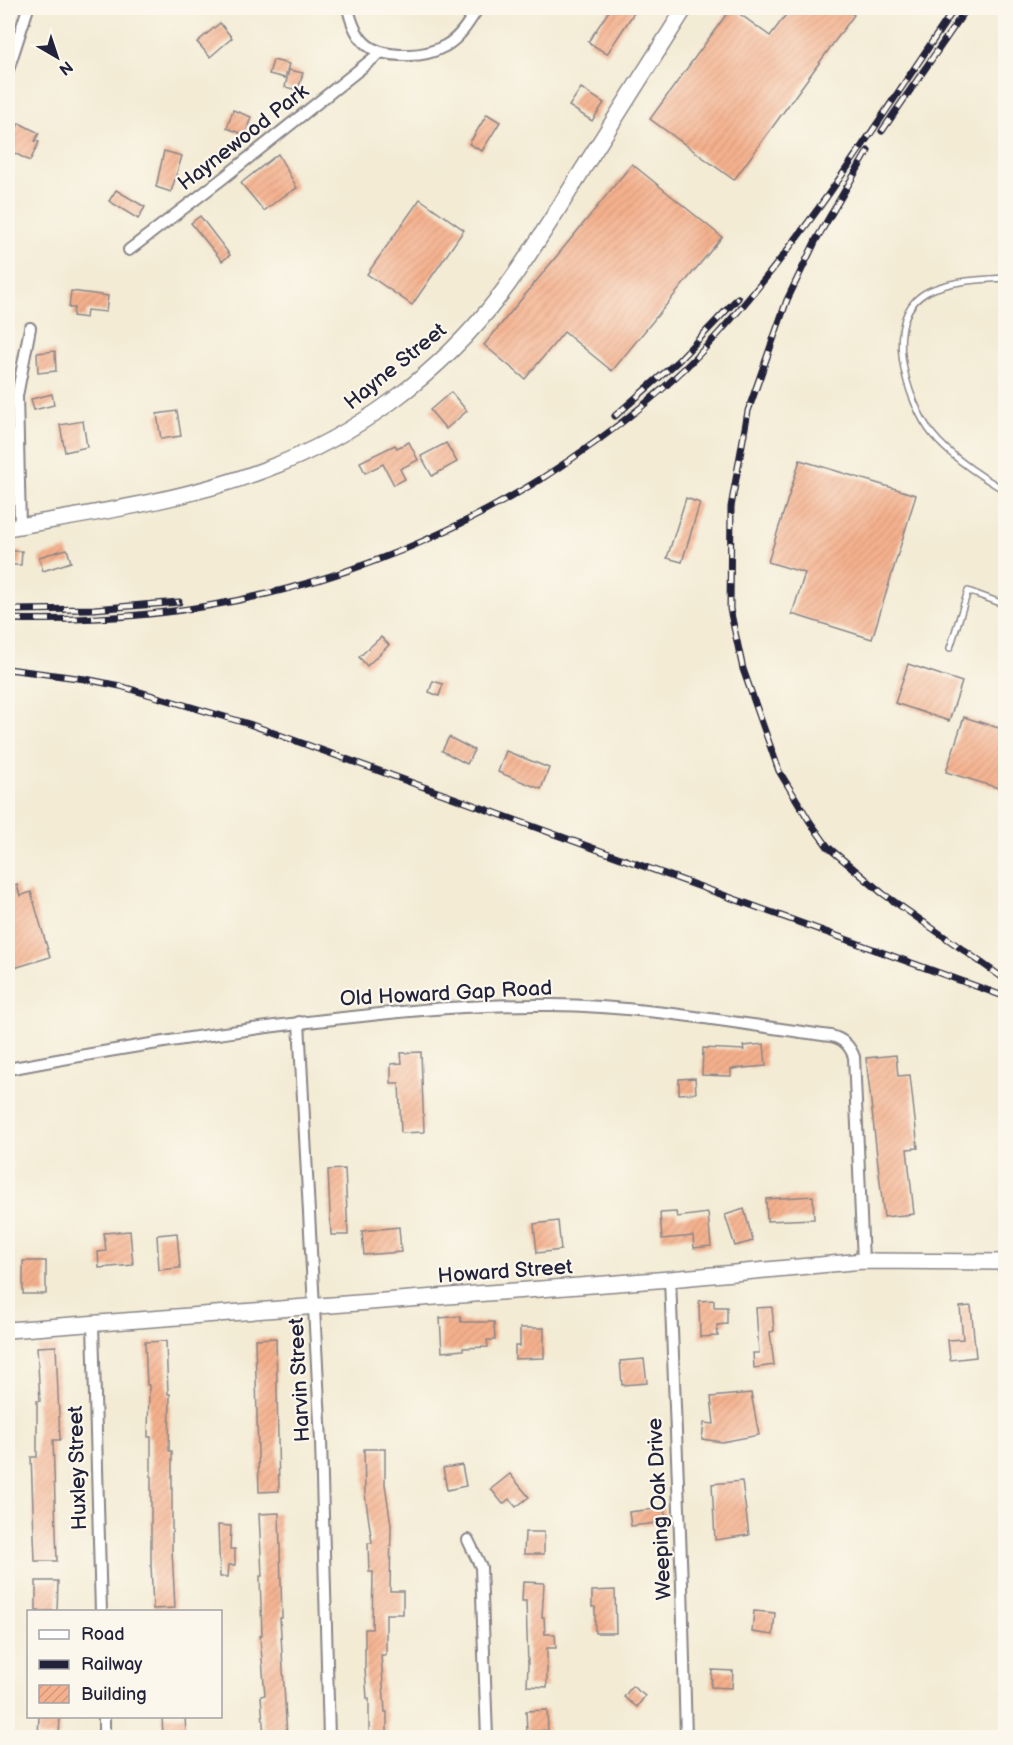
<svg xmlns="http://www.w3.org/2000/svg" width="1013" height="1745" font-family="'Balsamiq Sans',sans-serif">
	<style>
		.building { fill: url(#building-hatch) }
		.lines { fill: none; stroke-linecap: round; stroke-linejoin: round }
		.lane-casing { stroke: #8a8688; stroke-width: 8 }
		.street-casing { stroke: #8a8688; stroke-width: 14 }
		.secondary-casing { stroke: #8a8688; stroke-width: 18 }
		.lane { stroke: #fff; stroke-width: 5 }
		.street { stroke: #fff; stroke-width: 10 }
		.secondary { stroke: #fff; stroke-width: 15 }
		.rail-casing { stroke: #22223b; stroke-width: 7 }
		.rail { stroke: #fbf7ec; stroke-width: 4.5; stroke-dasharray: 14; stroke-linecap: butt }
		.labels { text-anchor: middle; stroke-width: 4.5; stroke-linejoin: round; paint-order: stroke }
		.street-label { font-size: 21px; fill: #22223b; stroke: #fbf7ec }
	</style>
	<defs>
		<pattern id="building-hatch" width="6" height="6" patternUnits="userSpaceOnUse" patternTransform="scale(1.5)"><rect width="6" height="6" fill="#f5b18d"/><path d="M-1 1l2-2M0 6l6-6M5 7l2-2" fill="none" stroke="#d2987b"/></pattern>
	</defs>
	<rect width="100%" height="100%" fill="#fbf7ec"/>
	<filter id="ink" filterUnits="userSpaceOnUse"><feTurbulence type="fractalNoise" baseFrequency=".0167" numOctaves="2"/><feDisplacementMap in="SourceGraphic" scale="12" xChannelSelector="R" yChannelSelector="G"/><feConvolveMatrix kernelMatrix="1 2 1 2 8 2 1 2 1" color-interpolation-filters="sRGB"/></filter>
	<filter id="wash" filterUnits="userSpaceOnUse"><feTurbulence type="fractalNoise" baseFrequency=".008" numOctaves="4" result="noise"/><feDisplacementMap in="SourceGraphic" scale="24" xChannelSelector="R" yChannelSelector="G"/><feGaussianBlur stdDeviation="1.35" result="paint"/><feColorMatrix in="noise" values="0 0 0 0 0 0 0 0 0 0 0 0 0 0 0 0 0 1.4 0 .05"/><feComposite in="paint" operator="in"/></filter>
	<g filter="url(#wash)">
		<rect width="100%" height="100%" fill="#f3ebd4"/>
		<g id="blocks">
			<!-- building -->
			<g class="building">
				<path d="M611,8H637L607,54L588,42Z"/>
				<path d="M731,8H745L740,14L770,36L791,8H844L854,15L734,180L650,119Z"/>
				<path d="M220,23L232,38L210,57L197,42Z"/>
				<path d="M273,60L289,64L285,78L269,74Z"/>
				<path d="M289,70L303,73L298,90L285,87Z"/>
				<path d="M581,88L604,103L592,121L569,106Z"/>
				<path d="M233,110L251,117L245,135L227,128Z"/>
				<path d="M487,114L500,122L482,151L469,144Z"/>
				<path d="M19,123L39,133L35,141L39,142L30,161L8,150Z"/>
				<path d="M164,151L182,156L171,192L156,187Z"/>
				<path d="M278,154L297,188L279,199L264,211L241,183Z"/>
				<path d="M632,164L722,237L612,371L564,332L525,379L484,345Z"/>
				<path d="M116,190L145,207L138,219L109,201Z"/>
				<path d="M420,199L464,230L412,305L367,274Z"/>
				<path d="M200,216L230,255L222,261L191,223Z"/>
				<path d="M71,291L108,296L106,312L87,310L86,318L73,316L74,308H69Z"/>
				<path d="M55,351L56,371L38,373L37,353Z"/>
				<path d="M451,392L467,411L446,429L430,410Z"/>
				<path d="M52,394L54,405L34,410L31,399Z"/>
				<path d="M177,411L181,436L161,439L157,414Z"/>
				<path d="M83,421L87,447L65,452L60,425Z"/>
				<path d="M409,442L418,460L400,469L405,479L394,485L383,464L365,473L360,462L395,445L397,448Z"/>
				<path d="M446,443L457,462L432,476L421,456Z"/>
				<path d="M800,460L916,495L872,639L792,614L805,573L768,562Z"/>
				<path d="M686,498L700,503L682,562L667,558Z"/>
				<path d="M67,549L71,562L43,571L39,557Z"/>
				<path d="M8,551H22L21,565H8Z"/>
				<path d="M381,637L389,645L367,666L359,657Z"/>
				<path d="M908,664L962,682L949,721L895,703Z"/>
				<path d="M433,681L443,684L439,696L429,692Z"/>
				<path d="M964,717L1005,730V790L946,772Z"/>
				<path d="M449,737L474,750L467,764L442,751Z"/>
				<path d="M506,751L549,768L541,789L498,772Z"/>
				<path d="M17,885L20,896L31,892L50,957L8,970V887Z"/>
				<path d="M764,1044L766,1066L731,1069V1076L702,1075L703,1048L744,1050L743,1046Z"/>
				<path d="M421,1052L424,1132L401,1133L399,1083H391V1064L402,1063L401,1053Z"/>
				<path d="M896,1055L898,1076L910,1075L918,1148L907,1149L914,1214L884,1217L866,1058Z"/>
				<path d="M695,1078L696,1093L679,1094V1079Z"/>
				<path d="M345,1169L348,1235H331L328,1170Z"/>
				<path d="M813,1196L814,1219L767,1221L766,1199Z"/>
				<path d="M744,1209L753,1241L735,1246L725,1215Z"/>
				<path d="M676,1212L677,1217L708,1213L711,1246L694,1248L693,1236L662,1239L660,1213Z"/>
				<path d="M558,1221L561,1250L537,1253L534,1224Z"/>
				<path d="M399,1227L401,1252L364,1255L362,1231Z"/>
				<path d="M130,1231L133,1265L99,1268L98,1252L106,1251L104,1233Z"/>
				<path d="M177,1233L180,1268L159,1270L157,1235Z"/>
				<rect x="23" y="1261" width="23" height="33"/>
				<path d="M714,1300V1307H727V1324L717,1325L718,1336L700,1337L699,1301Z"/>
				<path d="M971,1306L976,1357L950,1360L948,1340L963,1339L960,1307Z"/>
				<path d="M772,1307L774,1331L770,1332L774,1365L754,1368L753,1353H759L756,1308Z"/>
				<path d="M460,1316L461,1322H494L495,1340H487L488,1347L463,1348V1350L442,1352L440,1318Z"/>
				<path d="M520,1328H544V1358L515,1359V1346H520Z"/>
				<path d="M276,1338L279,1491L259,1492L255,1339Z"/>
				<path d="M166,1341L168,1394H170L169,1451H172V1550L175,1608L153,1609L151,1564V1437H148L149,1385H147L145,1342Z"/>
				<path d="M56,1346L60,1440H53L57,1561H35L31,1457H37V1401H40L37,1347Z"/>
				<path d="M644,1359L647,1383L622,1385L620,1361Z"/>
				<path d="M751,1393L759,1435L722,1442L702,1439L704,1423L714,1424L711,1397Z"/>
				<path d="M364,1449H385V1484L391,1525L390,1591H403V1614H386V1655H381L385,1712H387V1737H369V1699H367L365,1668V1629H372L373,1572H369L368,1543H372L365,1494Z"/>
				<path d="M462,1465L466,1486L447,1490L443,1468Z"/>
				<path d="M510,1474L529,1497L516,1507L509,1499L503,1504L491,1489Z"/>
				<path d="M742,1481L749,1535L715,1540L712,1484Z"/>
				<path d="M664,1508L666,1522L631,1526L629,1512Z"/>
				<path d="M279,1513L282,1618H280L287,1737H264L261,1696L265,1695L260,1636L262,1635L260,1576H262L259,1514Z"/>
				<path d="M218,1525L231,1526L230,1549H235V1565H229L228,1577H220Z"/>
				<path d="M525,1532H544V1554H524Z"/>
				<path d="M36,1581H58L57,1611H36Z"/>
				<path d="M523,1582L544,1583L542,1617H544L545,1634H555L556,1648H547V1687L527,1686L528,1665L526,1601H522Z"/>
				<path d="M615,1590L616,1633H595V1607H592V1591Z"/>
				<path d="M754,1611L775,1613L773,1635L752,1632Z"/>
				<path d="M712,1670L733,1671L732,1688L711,1687Z"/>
				<path d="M632,1686L645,1696L637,1707L624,1697Z"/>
				<path d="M547,1710L548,1730L527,1732L526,1711Z"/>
				<path d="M39,1716H60L59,1737H38Z"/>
				<path d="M162,1716H185L186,1737H163Z"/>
			</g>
		</g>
	</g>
	<g filter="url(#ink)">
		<use href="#blocks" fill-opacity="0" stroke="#8a8688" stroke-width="1.5"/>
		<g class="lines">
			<defs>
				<g id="lane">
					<path d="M1006,278C980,280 953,280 929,291C879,315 907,403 933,435C952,458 980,476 1006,491"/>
					<path d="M950,648L968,591L1006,605"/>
				</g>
				<g id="street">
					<path d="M348,8C356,44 372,56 409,55C422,55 434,52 445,46C460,38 469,22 478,8"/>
					<path d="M8,70L28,8"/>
					<path d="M129,250L222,179L380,53"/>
					<path d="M20,526L17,396L30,328"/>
					<path d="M299,1022L321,1441L329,1738"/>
					<path d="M8,1069C125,1047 243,1028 362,1016C425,1009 489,1004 552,1005C646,1006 738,1024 831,1036C844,1039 850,1046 854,1057L863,1261"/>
					<path d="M670,1279L682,1585L686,1738"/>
					<path d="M93,1324L101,1612"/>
					<path d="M468,1540L481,1567L487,1738"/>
					<path d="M104,1716V1738"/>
				</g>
				<g id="secondary">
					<path d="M8,528C93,513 182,501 264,470C357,436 441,373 501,294C531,254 557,211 583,169C617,115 651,61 685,8"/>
					<path d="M8,1330L670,1279L863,1261L1006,1262"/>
				</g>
			</defs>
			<!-- lane casing -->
			<use href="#lane" class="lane-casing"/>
			<!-- street casing -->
			<use href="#street" class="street-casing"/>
			<!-- secondary casing -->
			<use href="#secondary" class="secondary-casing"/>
			<!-- lane -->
			<use href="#lane" class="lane"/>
			<!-- street -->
			<use href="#street" class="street"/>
			<!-- secondary -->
			<use href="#secondary" class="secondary"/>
			<defs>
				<g id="rail">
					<path d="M882,131L967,8"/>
					<path d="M868,151L816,240L787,300L748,411L731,507L730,609L743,669L779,771L810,822L828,847L882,893L1006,980"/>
					<path d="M615,416L678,361L738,298"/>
					<path d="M8,610L94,609L179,602"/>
					<path d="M8,619C202,625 379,580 544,477C608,436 669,389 719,333C809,233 880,118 955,8"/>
					<path d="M8,669L85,679L120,686L249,724L1006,997"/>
				</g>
			</defs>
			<!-- rail casing -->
			<use href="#rail" class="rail-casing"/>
			<!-- rail -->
			<use href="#rail" class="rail"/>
		</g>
	</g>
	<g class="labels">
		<!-- street labels -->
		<g class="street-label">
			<text transform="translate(243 137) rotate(-38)" y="7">Haynewood Park</text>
			<text transform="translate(395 366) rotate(-39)" y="7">Hayne Street</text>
			<text transform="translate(446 993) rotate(-3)" y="7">Old Howard Gap Road</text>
			<text transform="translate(505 1271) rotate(-4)" y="7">Howard Street</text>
			<text transform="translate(299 1380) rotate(-93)" y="7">Harvin Street</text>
			<text transform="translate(77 1468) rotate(-92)" y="7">Huxley Street</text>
			<text transform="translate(659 1509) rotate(-93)" y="7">Weeping Oak Drive</text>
		</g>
	</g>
	<!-- margin -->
	<rect width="1013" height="1745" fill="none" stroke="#fbf7ec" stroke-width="30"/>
	<!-- legend -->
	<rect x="27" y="1610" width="195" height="108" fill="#fbf7ec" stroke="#a4a2a5" stroke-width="1.5"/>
	<rect x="39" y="1630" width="30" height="9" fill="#ffffff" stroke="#a4a2a5" stroke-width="1.5"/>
	<text x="81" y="1640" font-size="18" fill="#22223b">Road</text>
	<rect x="39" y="1660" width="30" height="9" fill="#22223b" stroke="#a4a2a5" stroke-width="1.5"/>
	<text x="81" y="1670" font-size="18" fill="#22223b">Railway</text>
	<rect x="39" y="1685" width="30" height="18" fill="url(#building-hatch)" stroke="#a4a2a5" stroke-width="1.5"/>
	<text x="81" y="1700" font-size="18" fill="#22223b">Building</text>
	<!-- north arrow -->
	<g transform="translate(57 57) rotate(141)" stroke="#fbf7ec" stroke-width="4.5" paint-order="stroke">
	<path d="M0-4.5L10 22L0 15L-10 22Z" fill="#22223b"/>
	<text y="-9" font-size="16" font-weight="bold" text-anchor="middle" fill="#22223b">N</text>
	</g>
</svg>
